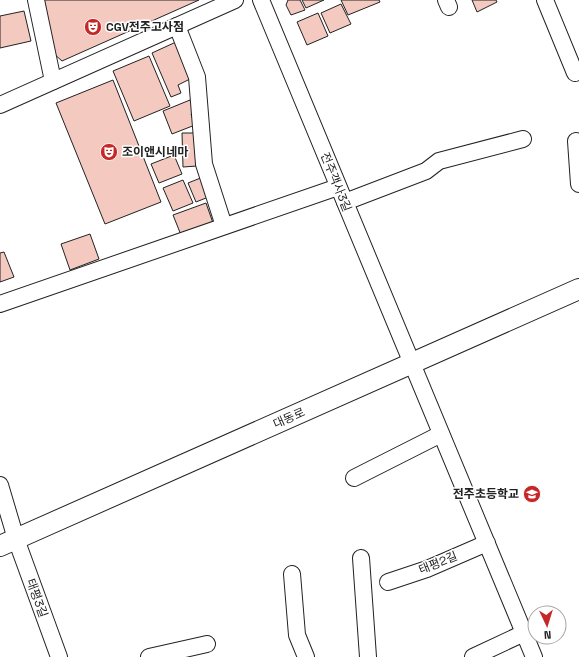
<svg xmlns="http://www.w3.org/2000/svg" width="579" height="657" font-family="'Space Grotesk','Noto Sans KR',sans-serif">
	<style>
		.building { fill: #f3c9c0; stroke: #222 }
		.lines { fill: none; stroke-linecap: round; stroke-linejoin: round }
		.minor-casing { stroke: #222; stroke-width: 18 }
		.tertiary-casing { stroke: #222; stroke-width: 22 }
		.minor { stroke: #fff; stroke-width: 16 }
		.tertiary { stroke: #fff; stroke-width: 20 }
		.labels { text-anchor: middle; stroke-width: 3; stroke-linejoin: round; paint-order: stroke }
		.poi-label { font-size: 12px; font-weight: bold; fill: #222; stroke: #fff; text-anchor: start }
		.street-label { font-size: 12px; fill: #222; stroke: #fff }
	</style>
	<rect width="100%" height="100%" fill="#fff"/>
	<!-- building -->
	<g class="building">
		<path d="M42,0H199L62,61L53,53Z"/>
		<path d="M288,0H300L305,10L291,15L286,5Z"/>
		<path d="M302,0H324L306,8Z"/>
		<path d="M341,0H379L380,2L348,15Z"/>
		<path d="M472,0H496L497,2L477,12Z"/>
		<path d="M341,4L351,24L330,33L321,13Z"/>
		<path d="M24,11L31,41L0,48V16Z"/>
		<path d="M318,13L328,36L307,45L297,22Z"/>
		<path d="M176,42L192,78L178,85L181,93L171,97L152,53Z"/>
		<path d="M149,56L170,106L134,121L113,71Z"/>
		<path d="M113,80L161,202L105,224L56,103Z"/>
		<path d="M190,100L195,112L191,114L195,125L172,134L163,111Z"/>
		<path d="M182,133H196L197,166L183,167Z"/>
		<path d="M174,155L182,174L159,183L151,164Z"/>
		<path d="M203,177L211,196L196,202L188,183Z"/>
		<path d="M183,180L193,203L173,211L163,188Z"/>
		<path d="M206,203L213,223L181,235L173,215Z"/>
		<path d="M90,234L99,259L70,270L61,244Z"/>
		<path d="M4,252L14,277L0,282V253Z"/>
	</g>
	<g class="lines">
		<defs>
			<g id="minor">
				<path d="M36,0L53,81"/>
				<path d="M261,0L534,657"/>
				<path d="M446,0L449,7"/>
				<path d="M545,0L575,73"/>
				<path d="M177,26L197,77L204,164L224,226"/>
				<path d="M0,105L235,0"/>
				<path d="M576,141L579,184"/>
				<path d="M345,202L426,171L439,161L523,139"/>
				<path d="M0,304L338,187"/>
				<path d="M354,478L441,434"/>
				<path d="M0,485L16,539L59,657"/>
				<path d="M361,558L368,657"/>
				<path d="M292,574L297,635L306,657"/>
				<path d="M388,582L427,569L487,543"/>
				<path d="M149,657L207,644"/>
				<path d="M473,657L524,633"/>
			</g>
			<path id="tertiary" d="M0,546L579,289"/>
		</defs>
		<!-- minor casing -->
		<use href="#minor" class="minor-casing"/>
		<!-- tertiary casing -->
		<use href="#tertiary" class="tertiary-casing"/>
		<!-- minor -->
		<use href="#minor" class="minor"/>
		<!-- tertiary -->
		<use href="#tertiary" class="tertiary"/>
	</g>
	<!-- icons -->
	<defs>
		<symbol id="theatre-disc" viewBox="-11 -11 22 22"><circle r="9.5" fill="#c62828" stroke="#fff"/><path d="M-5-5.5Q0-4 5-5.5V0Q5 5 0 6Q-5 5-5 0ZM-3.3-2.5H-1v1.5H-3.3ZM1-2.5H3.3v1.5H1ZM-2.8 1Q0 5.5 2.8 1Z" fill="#fff"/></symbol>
		<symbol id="school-disc" viewBox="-11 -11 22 22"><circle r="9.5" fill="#c62828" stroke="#fff"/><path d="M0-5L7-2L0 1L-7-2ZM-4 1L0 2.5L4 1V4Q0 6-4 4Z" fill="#fff"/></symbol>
	</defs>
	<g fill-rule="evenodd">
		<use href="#theatre-disc" x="83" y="17" width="20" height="20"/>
		<use href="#theatre-disc" x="99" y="142" width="20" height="20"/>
		<use href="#school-disc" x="522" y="484" width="20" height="20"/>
	</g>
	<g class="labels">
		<!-- poi labels -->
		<g class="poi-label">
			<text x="106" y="31">CGV전주고사점</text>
			<text x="122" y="156">조이앤시네마</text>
			<text x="519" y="498" text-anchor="end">전주초등학교</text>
		</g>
		<!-- street labels -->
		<g class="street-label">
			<text transform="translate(336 182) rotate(68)" y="4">전주객사3길</text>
			<text transform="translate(289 418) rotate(-24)" y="4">대동로</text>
			<text transform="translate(438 563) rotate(-22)" y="4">태평2길</text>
			<text transform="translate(37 598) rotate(70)" y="4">태평3길</text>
		</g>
	</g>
	<!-- north arrow -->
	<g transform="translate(547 625) rotate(176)"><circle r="19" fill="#ffffff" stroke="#a7a7a7"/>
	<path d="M0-3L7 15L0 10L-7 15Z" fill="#c62828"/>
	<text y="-6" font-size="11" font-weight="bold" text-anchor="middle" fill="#222222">N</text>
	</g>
</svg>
